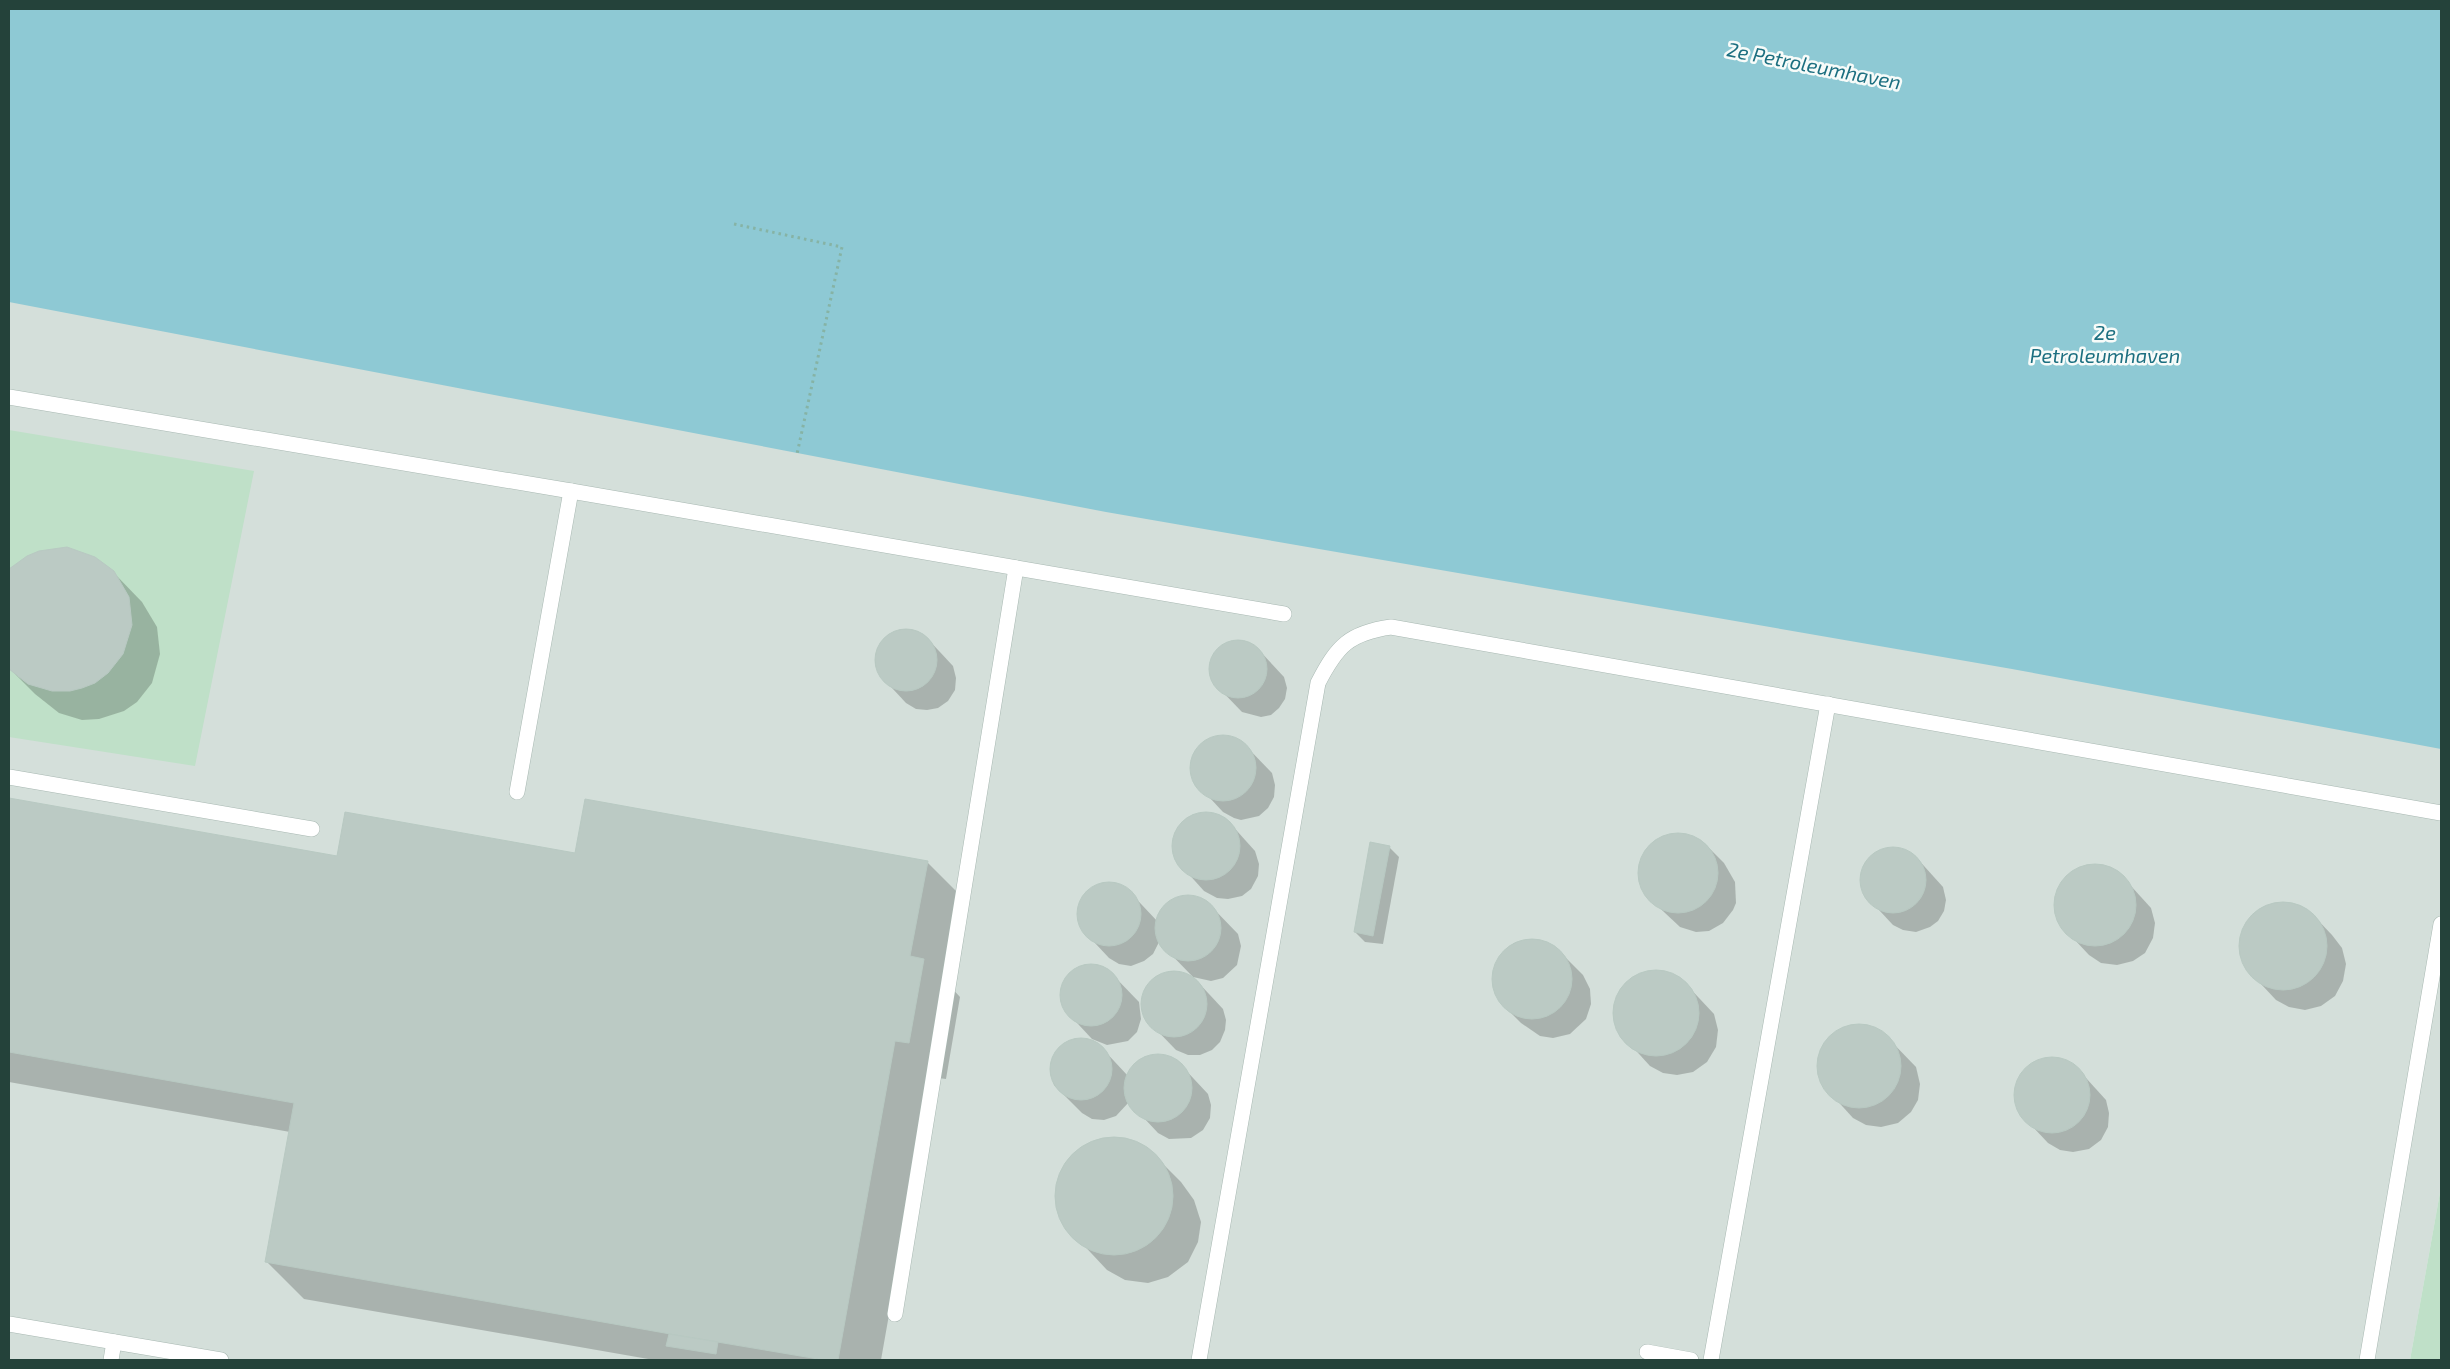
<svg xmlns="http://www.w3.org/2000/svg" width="2450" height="1369" font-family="'Exo 2',sans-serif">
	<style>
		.built { fill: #d4dfda }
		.green { fill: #bfe0c8 }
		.water { fill: #8ec9d4 }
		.shadow { fill: #0003 }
		.building { fill: #bbcac4; stroke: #b8c9c2 }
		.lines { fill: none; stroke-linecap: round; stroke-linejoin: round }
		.lane-casing { stroke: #a8b8b2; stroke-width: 16 }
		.path { stroke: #86b3a5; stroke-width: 3; stroke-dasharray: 2.5 4; stroke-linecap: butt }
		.lane { stroke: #fff; stroke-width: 15 }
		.labels { text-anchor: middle; stroke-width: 5; stroke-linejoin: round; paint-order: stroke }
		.water-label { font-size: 20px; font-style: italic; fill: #1c6f80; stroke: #f7fbf9 }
	</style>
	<rect width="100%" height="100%" fill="#e6efeb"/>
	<!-- built -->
	<path class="built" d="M9,301L2441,740V1187L2410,1360H9Z"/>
	<!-- green -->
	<g class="green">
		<path d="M9,430L254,471L195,766L9,737Z"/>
		<path d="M2441,1187V1360H2410Z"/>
	</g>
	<!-- water -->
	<path class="water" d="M9,9H2441V749L2012,669L1106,512L9,302Z"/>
	<!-- shadow -->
	<g class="shadow">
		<path d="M14,566L113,572L142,602L157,627L160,654L152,683L137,702L124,711L99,719L82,720L59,713L35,694L9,668V572Z"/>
		<path d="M905,629L916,631L925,636L953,666L956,678L955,690L948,701L938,708L927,710L916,709L906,703L879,674L875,663L877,649L888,635Z"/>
		<path d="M1239,640L1250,643L1258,649L1284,677L1287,688L1285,699L1279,708L1271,715L1261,717L1242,712L1214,683L1211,671L1212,660L1223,646Z"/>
		<path d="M1223,736L1233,738L1244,744L1272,773L1275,785L1274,797L1268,808L1259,816L1241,820L1234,818L1223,812L1195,782L1191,770L1194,756L1201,745L1212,738Z"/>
		<path d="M9,800L338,858L576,854L927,862L964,899L949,985L960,997L946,1079L931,1077L881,1360H654L304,1299L267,1262L290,1132L9,1082Z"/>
		<path d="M1205,813L1217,815L1228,821L1255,851L1259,864L1258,876L1251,889L1242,896L1228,899L1217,898L1204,891L1177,861L1173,848L1176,835L1182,823L1193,816Z"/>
		<path d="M1677,834L1693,837L1704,843L1724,863L1735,882L1736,903L1733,910L1723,923L1709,931L1696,932L1680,927L1648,897L1641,884L1640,868L1645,852L1660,838Z"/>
		<path d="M1389,847L1399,857L1383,944L1365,942L1355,932Z"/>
		<path d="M1888,848L1904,850L1915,856L1943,887L1946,900L1944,911L1938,921L1930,927L1916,932L1903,930L1893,925L1865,895L1861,882L1865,863L1878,851Z"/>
		<path d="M2093,865L2108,867L2121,875L2151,908L2155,923L2153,938L2145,953L2133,961L2117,965L2101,963L2089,955L2059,923L2055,909L2057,893L2065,878L2080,868Z"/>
		<path d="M1108,883L1126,888L1158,922L1160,912L1173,900L1179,897L1201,898L1210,905L1238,934L1241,946L1237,965L1223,978L1211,981L1193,977L1159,942L1153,954L1144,961L1131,966L1119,964L1109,958L1081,928L1078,916L1080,904L1086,892L1097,885Z"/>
		<path d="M2282,903L2298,906L2312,914L2332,935L2342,948L2346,964L2343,981L2335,996L2321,1006L2305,1010L2289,1007L2276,1000L2246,968L2240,950L2242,932L2252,916L2266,907Z"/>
		<path d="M1531,939L1546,942L1563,955L1583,975L1590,989L1591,1004L1586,1019L1570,1034L1553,1038L1540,1036L1521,1023L1501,1003L1493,982L1495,966L1504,952L1514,943Z"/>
		<path d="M1090,965L1101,967L1111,973L1139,1002L1141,1019L1137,1032L1128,1041L1107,1045L1092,1039L1065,1010L1062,998L1063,986L1068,976L1079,967Z"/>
		<path d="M1171,971L1179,972L1195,979L1223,1009L1226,1020L1225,1030L1220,1042L1212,1050L1200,1055H1188L1176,1050L1147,1020L1142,1007L1144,993L1149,984L1157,976Z"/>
		<path d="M1653,971L1669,973L1684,982L1714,1014L1718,1030L1716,1047L1707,1062L1693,1072L1677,1075L1663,1073L1650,1066L1619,1032L1614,1017L1616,1000L1624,986L1636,976Z"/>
		<path d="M1862,1025L1872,1027L1885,1035L1916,1067L1920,1084L1918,1100L1911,1112L1898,1123L1881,1127L1866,1125L1853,1118L1823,1085L1818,1069L1819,1054L1828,1039L1841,1029Z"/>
		<path d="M1080,1039L1092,1041L1101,1047L1128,1076L1134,1066L1141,1060L1156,1055L1169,1057L1180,1064L1208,1094L1211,1105L1210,1118L1203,1130L1191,1138L1169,1139L1158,1133L1129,1102L1116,1116L1104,1120L1092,1119L1082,1113L1054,1085L1050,1071L1052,1059L1058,1049L1070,1041Z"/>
		<path d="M2052,1058L2065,1061L2076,1067L2106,1100L2109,1113L2108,1127L2101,1140L2089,1149L2073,1152L2060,1150L2048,1143L2019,1112L2015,1097L2017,1082L2026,1069L2037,1062Z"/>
		<path d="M1112,1139L1135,1142L1152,1153L1181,1182L1194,1200L1201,1222L1198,1242L1188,1262L1168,1277L1148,1283L1125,1280L1107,1270L1063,1223L1056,1201L1059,1178L1070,1158L1090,1143Z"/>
	</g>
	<!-- building -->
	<g class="building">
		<path d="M67,547L95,557L114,571L129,597L132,625L123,654L108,673L95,683L82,688L70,691H52L28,684L9,669V569L27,556L39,551Z"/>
		<circle cx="906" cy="660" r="31"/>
		<circle cx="1238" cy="669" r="29"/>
		<circle cx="1223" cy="768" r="33"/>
		<path d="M9,798L337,856L345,812L575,853L585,799L928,861L910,956L924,959L909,1043L895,1041L838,1360H824L676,1335L265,1262L294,1103L9,1052Z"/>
		<circle cx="1206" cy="846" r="34"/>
		<circle cx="1678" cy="873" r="40"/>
		<path d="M1370,842L1390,846L1373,936L1354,932Z"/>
		<circle cx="1893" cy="880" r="33"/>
		<circle cx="2095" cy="905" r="41"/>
		<circle cx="1109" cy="914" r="32"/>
		<circle cx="1188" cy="928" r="33"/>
		<circle cx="2283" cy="946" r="44"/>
		<circle cx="1532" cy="979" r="40"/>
		<circle cx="1091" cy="995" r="31"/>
		<circle cx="1656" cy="1013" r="43"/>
		<circle cx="1174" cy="1004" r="33"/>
		<circle cx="1859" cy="1066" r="42"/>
		<circle cx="1081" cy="1069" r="31"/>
		<circle cx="1158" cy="1088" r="34"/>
		<circle cx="2052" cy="1095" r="38"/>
		<circle cx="1114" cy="1196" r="59"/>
		<path d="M669,1334L718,1342L716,1354L666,1346Z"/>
	</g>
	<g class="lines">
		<defs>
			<g id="lane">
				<path d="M9,397L571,491L1284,614"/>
				<path d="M9,777L312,829"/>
				<path d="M517,792L571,491"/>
				<path d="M895,1314L1016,568"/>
				<path d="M9,1324L221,1360"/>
				<path d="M1647,1352L1691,1360"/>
				<path d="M111,1360L114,1342"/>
				<path d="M1199,1360L1318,683C1337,646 1349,633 1391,627L2441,813"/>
				<path d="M1711,1360L1828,704"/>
				<path d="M2367,1360L2441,924"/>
			</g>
		</defs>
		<!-- lane casing -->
		<use href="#lane" class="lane-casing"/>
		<!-- path -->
		<path class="path" d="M734,224L842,247L797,454"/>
		<!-- lane -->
		<use href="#lane" class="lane"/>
	</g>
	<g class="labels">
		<!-- water labels -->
		<g class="water-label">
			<text transform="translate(1814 66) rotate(11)" y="7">2e Petroleumhaven</text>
			<text x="2105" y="340">2e<tspan x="2105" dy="23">Petroleumhaven</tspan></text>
		</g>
	</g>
	<!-- border -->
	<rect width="2450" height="1369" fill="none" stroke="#24423a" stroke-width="20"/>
</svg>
